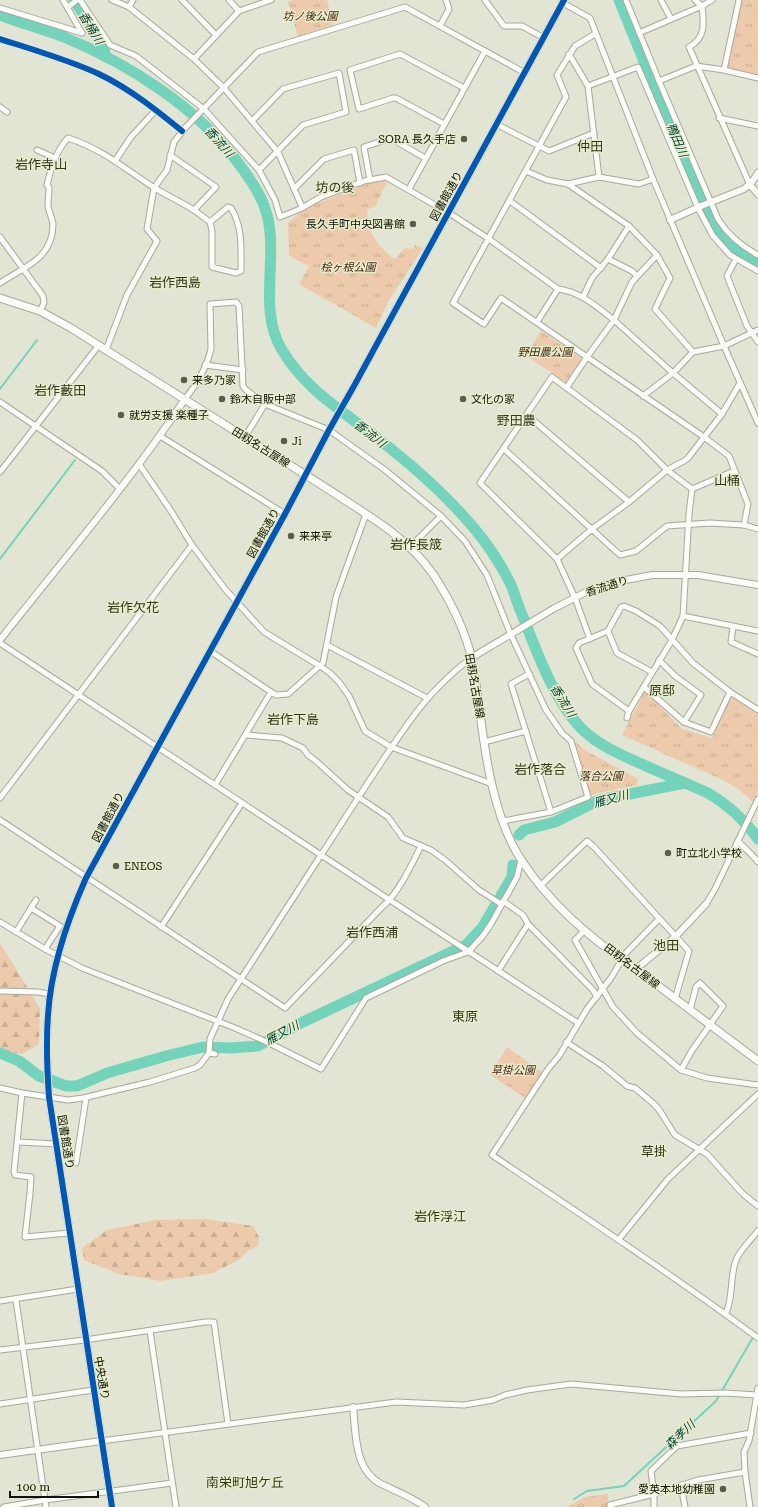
<svg xmlns="http://www.w3.org/2000/svg" width="758" height="1507" font-family="'Roboto Serif','Noto Sans JP',serif">
	<style>
		.forest { fill: url(#forest-firs) }
		.park { fill: url(#park-tufts) }
		.lines { fill: none; stroke-linecap: round; stroke-linejoin: round }
		.stream { stroke: #73d3bb; stroke-width: 2 }
		.river { stroke: #73d3bb; stroke-width: 11 }
		.minor-casing { stroke: #a7a99b; stroke-width: 7 }
		.tertiary-casing { stroke: #a7a99b; stroke-width: 8 }
		.secondary-casing { stroke: #a7a99b; stroke-width: 9 }
		.minor { stroke: #fbfbf8; stroke-width: 5 }
		.tertiary { stroke: #fbfbf8; stroke-width: 6 }
		.secondary { stroke: #fbfbf8; stroke-width: 7 }
		.cycleway-casing { stroke: #e7eccc; stroke-width: 8 }
		.cycleway { stroke: #0057b8; stroke-width: 6 }
		.poi-dot { fill: #5a5c4f; stroke: #e7eccc; stroke-width: 1.5 }
		.labels { text-anchor: middle; stroke-width: 3; stroke-linejoin: round; paint-order: stroke }
		.park-label { font-size: 11px; font-style: italic; fill: #492811; stroke: #e7eccc }
		.poi-label { font-size: 11px; fill: #111308; stroke: #e7eccc; text-anchor: start }
		.street-label { font-size: 11px; fill: #111308; stroke: #e7eccc }
		.water-label { font-size: 12px; font-style: italic; fill: #08443a; stroke: #e7eccc }
		.quarter-label { font-size: 13px; fill: #35391e; stroke: #e7eccc }
	</style>
	<defs>
		<pattern id="forest-firs" width="22" height="20" patternUnits="userSpaceOnUse"><rect width="22" height="20" fill="#eccaab"/><path d="M5 1l3.5 6h-7zM16 11l3.5 6h-7z" fill="#c9ad92"/></pattern>
		<pattern id="park-tufts" width="24" height="20" patternUnits="userSpaceOnUse"><rect width="24" height="20" fill="#eccaab"/><path d="M3 7l-1-3M5 7V3M7 7l1-3M15 17l-1-3M17 17v-4M19 17l1-3" fill="none" stroke="#c9ad92"/></pattern>
	</defs>
	<rect width="100%" height="100%" fill="#e2e5d3"/>
	<!-- forest -->
	<g class="forest">
		<path d="M0,943L40,1008L39,1044L22,1054L0,1051Z"/>
		<path d="M205,1219L253,1226L259,1237L258,1246L249,1250L240,1259L213,1273L160,1281L119,1274L84,1260L82,1248L107,1230L156,1220Z"/>
	</g>
	<!-- park -->
	<g class="park">
		<path d="M293,0H327L333,25L298,36L288,2Z"/>
		<path d="M742,0H758V75L728,69L727,66Z"/>
		<path d="M380,179L387,182L375,207L368,209C364,228 380,250 395,259L405,248L413,249L415,245L423,248L388,302L376,328L299,284L309,266L289,256L288,223L305,208Z"/>
		<path d="M541,331L582,359L566,382L526,356Z"/>
		<path d="M645,691L682,729L712,738L731,697L758,715V790L754,803L738,789L723,780L622,735Z"/>
		<path d="M576,742L583,749L638,779L637,785L589,795L574,744Z"/>
		<path d="M507,1047L543,1073L527,1099L490,1075Z"/>
		<path d="M608,1494V1507H567L585,1497Z"/>
	</g>
	<g class="lines">
		<!-- stream -->
		<g class="stream">
			<path d="M0,389L37,340"/>
			<path d="M0,559L75,460"/>
			<path d="M574,1499L587,1491L624,1486L716,1401L752,1339L758,1335"/>
		</g>
		<!-- river -->
		<g class="river">
			<path d="M74,0L102,42L106,57"/>
			<path d="M619,0C641,54 663,109 686,162C697,188 707,219 725,241C733,251 747,256 758,262"/>
			<path d="M0,15C21,23 43,29 64,37C129,64 197,107 239,164C253,183 265,200 269,224C276,265 259,312 282,350C306,390 341,410 376,437C416,468 455,502 485,542C495,556 504,570 511,585C515,594 517,603 521,612C536,649 554,702 583,730C601,747 624,756 646,766C667,775 687,784 708,793C728,805 745,820 758,839"/>
			<path d="M519,835L524,830L555,822L599,800L685,783"/>
			<path d="M0,1053L19,1061L39,1076L66,1086H77L107,1073L166,1056L203,1047L230,1048L258,1046L303,1022L466,945L482,928L512,877L513,865"/>
		</g>
		<defs>
			<g id="minor">
				<path d="M63,0L82,33"/>
				<path d="M80,0L110,45L136,56L204,109L259,170L275,200L280,217L300,209L321,197L364,181L386,177L449,213L489,239L558,289C581,292 597,307 614,320L632,282L657,255"/>
				<path d="M112,0L129,7L194,59L224,88L278,152L302,207"/>
				<path d="M182,0L216,35"/>
				<path d="M229,0L239,11"/>
				<path d="M485,0L504,26H522L544,38"/>
				<path d="M626,0L659,81L718,219C728,235 741,246 758,255"/>
				<path d="M661,0L671,19"/>
				<path d="M695,0L702,6C704,23 706,38 689,47L750,185"/>
				<path d="M68,7L77,0"/>
				<path d="M129,7L133,0"/>
				<path d="M0,8L82,33"/>
				<path d="M440,26L449,9L446,0"/>
				<path d="M639,33L702,6L712,0"/>
				<path d="M0,39C31,49 69,60 99,74C130,89 155,109 182,131"/>
				<path d="M569,54L588,86L599,177"/>
				<path d="M194,59L239,11L271,0"/>
				<path d="M724,70L739,0"/>
				<path d="M659,81L696,66L724,70L758,78"/>
				<path d="M588,86L638,67L698,208L713,236L730,255L758,271"/>
				<path d="M0,107L7,112"/>
				<path d="M719,118L758,126"/>
				<path d="M252,121L283,89L339,73L346,112L303,125L259,170"/>
				<path d="M444,124L396,98H393L359,109L350,70L400,54L464,88"/>
				<path d="M498,125L549,151L594,133"/>
				<path d="M37,150L55,158"/>
				<path d="M115,161L131,137L156,110"/>
				<path d="M526,171L547,180L568,184L629,226L657,255L670,278L655,309L693,352"/>
				<path d="M370,180L364,147L388,139H392L425,158"/>
				<path d="M568,184L599,177L639,184L653,179"/>
				<path d="M294,189L324,159L354,150L360,183"/>
				<path d="M409,189L485,51"/>
				<path d="M510,201L601,268"/>
				<path d="M194,210L210,222L212,231V267L236,273L241,271C241,250 243,227 231,208L228,207L210,222"/>
				<path d="M0,237L43,296L44,303L40,311"/>
				<path d="M608,259L632,271L637,276"/>
				<path d="M736,259L727,276L747,326L758,342"/>
				<path d="M0,283C24,267 53,259 53,224C52,218 49,212 48,206C48,200 49,193 49,187L47,185C51,168 56,151 68,138C102,149 124,168 153,187C166,195 181,202 194,210L216,187L170,155"/>
				<path d="M583,297L592,278L608,259L629,226"/>
				<path d="M537,322L558,289"/>
				<path d="M758,330L724,346L758,423"/>
				<path d="M106,350L127,295L157,241L147,229L154,188L167,170L174,142L185,128L258,52L405,7L525,73"/>
				<path d="M205,365L243,370"/>
				<path d="M567,387L587,357L501,298L484,324L453,303L566,97L557,75L575,46L595,34"/>
				<path d="M643,396L673,373L614,320L587,357L704,437L729,456L748,504L744,525"/>
				<path d="M185,399C197,384 207,367 211,349L210,304L236,302L239,306L243,386L245,389L265,404L329,430L385,470L441,516L465,541L487,575L511,635L546,710L562,733L571,741L588,797L551,812L503,821"/>
				<path d="M0,402L102,471L120,489"/>
				<path d="M722,414L740,383"/>
				<path d="M527,415L629,502"/>
				<path d="M160,436L285,514"/>
				<path d="M245,437L265,404"/>
				<path d="M504,449L620,555L636,551L667,526L710,523L744,525L758,529"/>
				<path d="M139,464L171,511L192,545L225,589L264,632L320,666L330,673L339,682L349,696L365,731L391,747L492,784"/>
				<path d="M0,472L99,345"/>
				<path d="M692,489L734,471"/>
				<path d="M410,547L441,516"/>
				<path d="M557,559L592,529L629,502L667,470L684,461L688,458L722,414L673,373L693,352L724,346L653,179L590,18L563,3"/>
				<path d="M683,616L758,631"/>
				<path d="M733,627L731,642L758,654"/>
				<path d="M608,631L617,653L652,672"/>
				<path d="M590,639L575,598L557,559L480,483L552,377L637,440L667,470L692,489L689,514L683,616L672,640L629,711L627,718"/>
				<path d="M0,643L321,855C341,825 360,794 381,763C409,721 429,690 471,658"/>
				<path d="M327,645L427,698"/>
				<path d="M210,651L271,692"/>
				<path d="M659,660L675,676L701,695L684,722"/>
				<path d="M529,674L511,684L551,812"/>
				<path d="M644,687L684,722L711,732L730,692"/>
				<path d="M629,711L592,684L576,648L579,643L608,631L621,607L624,606L636,611L660,626L693,663L730,692L758,710"/>
				<path d="M246,735L282,738L303,748L308,755L316,761L348,790L388,817L403,838L431,850L445,860L479,890L501,904"/>
				<path d="M484,742L526,731"/>
				<path d="M215,785L271,692L276,695L288,694L323,663L336,597L366,514"/>
				<path d="M0,798L192,545"/>
				<path d="M0,820L285,1008L383,906C398,894 412,864 421,846"/>
				<path d="M738,841C744,848 752,854 758,862"/>
				<path d="M540,886L587,841L594,847L689,951L675,999"/>
				<path d="M503,901L523,915L528,924L593,990L597,997"/>
				<path d="M706,904L715,889L758,799"/>
				<path d="M31,908L60,926L45,949"/>
				<path d="M659,919L625,954L611,978L587,1009L559,1056L548,1069L492,1155C582,1215 671,1274 758,1338"/>
				<path d="M0,922L45,949L82,968L235,1028L269,1043L321,1069L366,998L443,961L468,952L482,937L491,924L517,877L521,860"/>
				<path d="M161,927L242,803"/>
				<path d="M585,930L575,940L613,1007L637,1033L681,1070L707,1078L758,1085"/>
				<path d="M16,932L36,900"/>
				<path d="M498,971L528,924"/>
				<path d="M0,991L38,992L50,994"/>
				<path d="M566,1042L603,1066L627,1086L635,1088L654,1104L660,1111L675,1135L707,1154L743,1194L758,1206"/>
				<path d="M209,1053L210,1039L228,999L321,855L578,1023"/>
				<path d="M681,1070L691,1052L723,1006L700,983L696,987L690,1010"/>
				<path d="M0,1088L22,1093L68,1100L83,1098L150,1082L195,1068L200,1065L209,1053L215,1054"/>
				<path d="M22,1093L14,1172L15,1175L31,1177L30,1193L25,1237L69,1233"/>
				<path d="M18,1142L57,1144"/>
				<path d="M76,1163L86,1098"/>
				<path d="M619,1239L668,1179L758,1094"/>
				<path d="M16,1300L46,1507"/>
				<path d="M0,1301L78,1289"/>
				<path d="M726,1313C734,1296 729,1275 737,1258C740,1251 752,1238 758,1231"/>
				<path d="M150,1331L176,1507"/>
				<path d="M0,1350L85,1340L205,1322H214L228,1424"/>
				<path d="M0,1404L93,1390"/>
				<path d="M101,1441L396,1402L464,1405L493,1400L505,1395L527,1390L571,1384L681,1394L725,1393L757,1395"/>
				<path d="M681,1485L685,1507"/>
				<path d="M610,1505L654,1494L698,1480L745,1472"/>
				<path d="M4,1507L45,1500L172,1483"/>
				<path d="M654,1507V1494L651,1471L677,1446L751,1433"/>
				<path d="M750,1507L745,1472L744,1452L749,1441L758,1388"/>
			</g>
			<g id="tertiary">
				<path d="M750,185L758,194"/>
				<path d="M670,220L701,206L744,189L752,182L758,173"/>
				<path d="M0,640C63,560 129,483 185,399"/>
				<path d="M471,658L553,609L588,591L610,583L652,575H698L758,585"/>
				<path d="M636,969L676,936L706,904"/>
				<path d="M353,1407C356,1434 354,1470 381,1484C396,1491 412,1497 425,1507"/>
				<path d="M0,1455L101,1441"/>
				<path d="M112,1507L49,1097C47,1069 46,1042 48,1015C51,967 67,921 86,878L285,514L329,430L354,386L564,0"/>
			</g>
			<path id="secondary" d="M0,298L40,311L71,328C131,366 191,404 251,441C282,460 313,479 343,499C376,520 410,541 433,574C450,600 465,629 472,660C480,702 482,744 492,785C498,811 507,839 522,861C551,905 592,940 636,969L758,1061"/>
		</defs>
		<!-- minor casing -->
		<use href="#minor" class="minor-casing"/>
		<!-- tertiary casing -->
		<use href="#tertiary" class="tertiary-casing"/>
		<!-- secondary casing -->
		<use href="#secondary" class="secondary-casing"/>
		<!-- minor -->
		<use href="#minor" class="minor"/>
		<!-- tertiary -->
		<use href="#tertiary" class="tertiary"/>
		<!-- secondary -->
		<use href="#secondary" class="secondary"/>
		<defs>
			<g id="cycleway">
				<path d="M0,39C31,49 69,60 99,74C130,89 155,109 182,131"/>
				<path d="M112,1507L49,1097C47,1069 46,1042 48,1015C51,967 67,921 86,878L285,514L329,430L354,386L564,0"/>
			</g>
		</defs>
		<!-- cycleway casing -->
		<use href="#cycleway" class="cycleway-casing"/>
		<!-- cycleway -->
		<use href="#cycleway" class="cycleway"/>
	</g>
	<!-- markers -->
	<g class="poi-dot">
		<circle cx="464" cy="139" r="4"/>
		<circle cx="413" cy="224" r="4"/>
		<circle cx="184" cy="380" r="4"/>
		<circle cx="222" cy="399" r="4"/>
		<circle cx="463" cy="399" r="4"/>
		<circle cx="121" cy="415" r="4"/>
		<circle cx="284" cy="441" r="4"/>
		<circle cx="291" cy="536" r="4"/>
		<circle cx="668" cy="853" r="4"/>
		<circle cx="116" cy="866" r="4"/>
		<circle cx="723" cy="1489" r="4"/>
	</g>
	<g class="labels">
		<!-- park labels -->
		<g class="park-label">
			<text x="310" y="20">坊ノ後公園</text>
			<text x="348" y="271">桧ヶ根公園</text>
			<text x="545" y="356">野田農公園</text>
			<text x="601" y="780">落合公園</text>
			<text x="513" y="1074">草掛公園</text>
		</g>
		<!-- poi labels -->
		<g class="poi-label">
			<text x="456" y="143" text-anchor="end">SORA 長久手店</text>
			<text x="405" y="228" text-anchor="end">長久手町中央図書館</text>
			<text x="192" y="384">来多乃家</text>
			<text x="230" y="403">鈴木自販中部</text>
			<text x="471" y="403">文化の家</text>
			<text x="129" y="419">就労支援 楽種子</text>
			<text x="292" y="445">Ji</text>
			<text x="299" y="540">来来亭</text>
			<text x="676" y="857">町立北小学校</text>
			<text x="124" y="870">ENEOS</text>
			<text x="715" y="1493" text-anchor="end">愛英本地幼稚園</text>
		</g>
		<!-- street labels -->
		<g class="street-label">
			<text transform="translate(446 196) rotate(-61)" y="4">図書館通り</text>
			<text transform="translate(261 447) rotate(32)" y="4">田籾名古屋線</text>
			<text transform="translate(263 533) rotate(-61)" y="4">図書館通り</text>
			<text transform="translate(607 586) rotate(-18)" y="4">香流通り</text>
			<text transform="translate(475 686) rotate(80)" y="4">田籾名古屋線</text>
			<text transform="translate(108 817) rotate(-62)" y="4">図書館通り</text>
			<text transform="translate(632 966) rotate(37)" y="4">田籾名古屋線</text>
			<text transform="translate(66 1142) rotate(81)" y="4">図書館通り</text>
			<text transform="translate(102 1378) rotate(80)" y="4">中央通り</text>
		</g>
		<!-- water labels -->
		<g class="water-label">
			<text transform="translate(91 28) rotate(59)" y="4">香桶川</text>
			<text transform="translate(677 140) rotate(67)" y="4">鴨田川</text>
			<text transform="translate(219 142) rotate(48)" y="4">香流川</text>
			<text transform="translate(370 434) rotate(38)" y="4">香流川</text>
			<text transform="translate(563 701) rotate(58)" y="4">香流川</text>
			<text transform="translate(611 799) rotate(-15)" y="4">雁又川</text>
			<text transform="translate(282 1033) rotate(-28)" y="4">雁又川</text>
			<text transform="translate(680 1435) rotate(-43)" y="4">森孝川</text>
		</g>
		<!-- quarter labels -->
		<g class="quarter-label">
			<text x="590" y="151">仲田</text>
			<text x="41" y="169">岩作寺山</text>
			<text x="335" y="192">坊の後</text>
			<text x="175" y="287">岩作西島</text>
			<text x="60" y="395">岩作藪田</text>
			<text x="516" y="425">野田農</text>
			<text x="727" y="485">山桶</text>
			<text x="416" y="549">岩作長筬</text>
			<text x="133" y="612">岩作欠花</text>
			<text x="662" y="695">原邸</text>
			<text x="293" y="724">岩作下島</text>
			<text x="540" y="774">岩作落合</text>
			<text x="372" y="937">岩作西浦</text>
			<text x="666" y="950">池田</text>
			<text x="465" y="1021">東原</text>
			<text x="654" y="1156">草掛</text>
			<text x="440" y="1221">岩作浮江</text>
			<text x="245" y="1487">南栄町旭ケ丘</text>
		</g>
	</g>
	<!-- scale -->
	<path d="M10 1491v6h88v-6" fill="none" stroke="#111308" stroke-width="2"/>
	<text x="16" y="1491" font-size="12" fill="#111308" stroke="#e7eccc" stroke-width="3" paint-order="stroke">100 m</text>
</svg>
